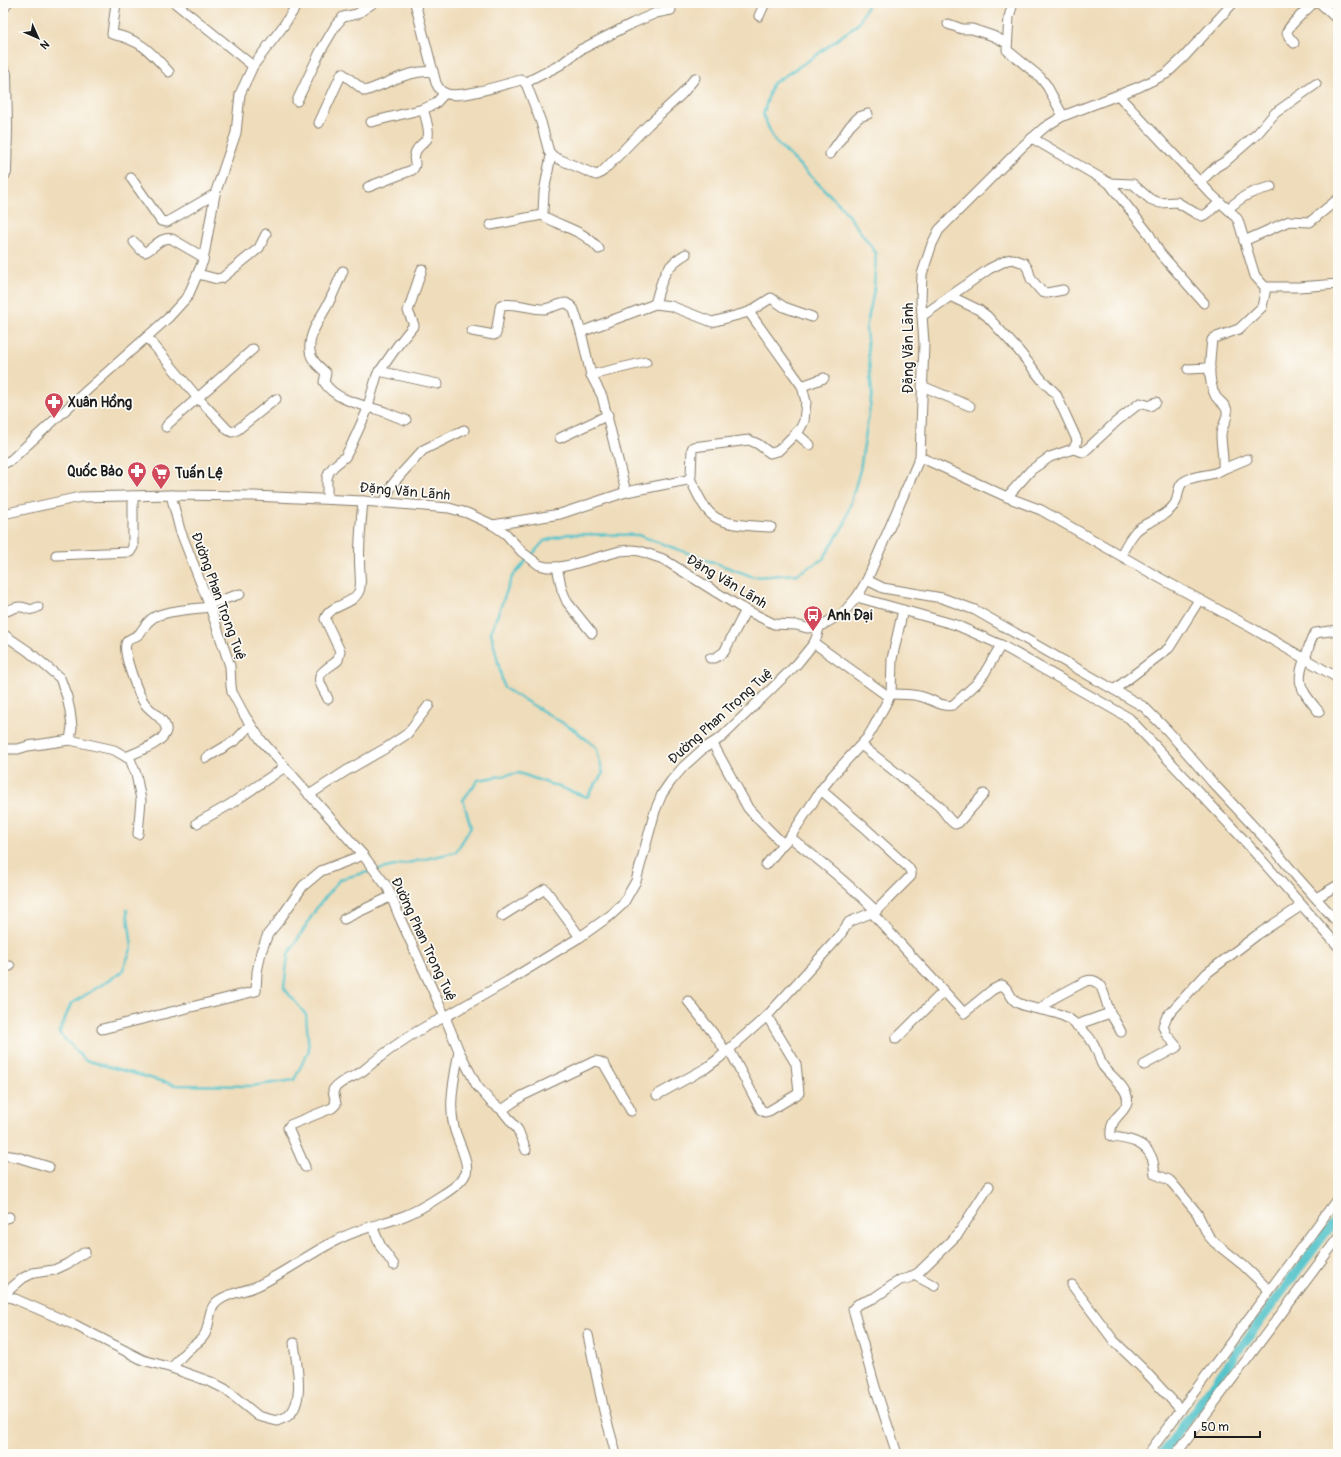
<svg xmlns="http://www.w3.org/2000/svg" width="1341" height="1457" font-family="Pangolin,sans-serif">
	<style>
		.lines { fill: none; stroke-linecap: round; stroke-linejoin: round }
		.stream { stroke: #57c4cb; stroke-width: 2.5 }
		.canal { stroke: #57c4cb; stroke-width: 9 }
		.street-casing { stroke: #867c6b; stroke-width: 11 }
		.highway-casing { stroke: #867c6b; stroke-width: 18 }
		.street { stroke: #fff; stroke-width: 9 }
		.highway { stroke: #fff; stroke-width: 16 }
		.labels { text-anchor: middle; stroke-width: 3.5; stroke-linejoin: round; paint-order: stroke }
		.street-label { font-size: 14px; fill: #1c1c1c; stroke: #fdfcf7 }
		.poi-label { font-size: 14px; font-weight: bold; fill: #1c1c1c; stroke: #fdfcf7; text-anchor: start }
	</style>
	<rect width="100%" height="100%" fill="#fdfcf7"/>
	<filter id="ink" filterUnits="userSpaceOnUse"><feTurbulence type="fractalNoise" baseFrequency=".025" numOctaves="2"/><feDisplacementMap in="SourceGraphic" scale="8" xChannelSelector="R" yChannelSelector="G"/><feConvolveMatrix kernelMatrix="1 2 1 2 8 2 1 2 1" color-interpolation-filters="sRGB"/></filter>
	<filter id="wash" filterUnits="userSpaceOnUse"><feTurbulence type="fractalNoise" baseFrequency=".012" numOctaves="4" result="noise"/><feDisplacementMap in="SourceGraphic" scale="16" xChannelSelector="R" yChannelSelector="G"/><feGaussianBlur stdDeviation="0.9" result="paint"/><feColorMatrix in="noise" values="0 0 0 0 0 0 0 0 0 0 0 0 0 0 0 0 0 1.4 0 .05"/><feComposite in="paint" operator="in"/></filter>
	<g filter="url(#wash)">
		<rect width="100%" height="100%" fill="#efdcba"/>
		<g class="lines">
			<!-- stream -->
			<g class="stream">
				<path d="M531,556L544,541L568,534L638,535L754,577L797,574L823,559L845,523L860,470L872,394L866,329L874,290L876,253L842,207L774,140L763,115L772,84L814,57L859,23L868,3"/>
				<path d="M377,870L456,852L471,827L463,800L478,780L519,773L587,797L603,773L596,747L573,729L504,688L491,632L512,577L528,559"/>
				<path d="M127,910L132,947L122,972L71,1004L59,1033L85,1060L175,1085L251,1086L294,1080L309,1050L306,1015L284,988L288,955L316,909L340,879L372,871"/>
			</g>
			<!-- canal -->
			<path class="canal" d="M1162,1454L1338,1216"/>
		</g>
	</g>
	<g filter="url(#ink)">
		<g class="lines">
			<defs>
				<g id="street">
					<path d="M116,3L112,34C141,40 150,51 169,72"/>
					<path d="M175,3L253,66"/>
					<path d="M415,3L436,83C438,87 440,91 444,93C459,100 504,84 521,80L524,81L527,86L541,122L549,152L554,157L596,175L599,174L603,171L648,125L682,94L695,78"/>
					<path d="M1013,3L1009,17L1007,50L1040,77L1047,86L1063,116"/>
					<path d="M1320,3L1338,20"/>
					<path d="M759,16L765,3"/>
					<path d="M948,24L962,29H972L993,36L1007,43"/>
					<path d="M1294,43C1292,40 1287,36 1287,32C1288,26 1308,9 1313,3"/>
					<path d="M525,83L560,65L580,50L633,23L656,13L671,10"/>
					<path d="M1118,95L1212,195L1233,214L1238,220L1255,276L1265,287V293L1262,307L1239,329L1214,338L1212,340C1210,357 1207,379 1215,395C1217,401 1227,404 1227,412C1228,420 1221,427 1221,435C1221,446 1224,457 1223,469C1213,477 1196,474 1185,481C1176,485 1180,498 1174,505C1164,519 1146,521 1136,531C1130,538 1125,547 1121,555"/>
					<path d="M297,101L320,52L336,25L343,17L357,14L373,3"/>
					<path d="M371,122L423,109L435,104L445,93"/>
					<path d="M319,123L342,73L365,91C387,84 410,69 433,72"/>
					<path d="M1032,138L1109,183L1149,234L1160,253L1204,303"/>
					<path d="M830,154L850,126L859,117L868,114"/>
					<path d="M131,178L161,221L167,222L215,194"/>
					<path d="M1200,182L1216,167L1226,161L1258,133L1275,113L1316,84"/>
					<path d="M1109,183L1133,184L1150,199L1160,203L1177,202L1195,213L1202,216L1208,213L1220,202"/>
					<path d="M368,187L412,170C419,164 412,161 415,154C416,147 423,144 427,139C431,134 425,115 423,109"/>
					<path d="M1228,209C1244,195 1250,192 1271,187"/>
					<path d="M542,215C562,228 583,229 599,249"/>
					<path d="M491,225L542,215L543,212L544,192L551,155"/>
					<path d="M1244,241L1289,221L1310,222L1338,199"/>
					<path d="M134,242L141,250L145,252C154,248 161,236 172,239L203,257"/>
					<path d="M343,271C338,282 334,292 329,302C321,318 308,333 310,351C311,361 320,367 326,373L324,382C336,402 366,405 385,412C392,415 399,418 406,420"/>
					<path d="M198,274L217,279L222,278L259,248L266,234"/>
					<path d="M1265,287H1299L1338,284"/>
					<path d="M950,296L979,310L987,316L1019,351L1042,380L1056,394L1077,440L1076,444L1073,449"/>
					<path d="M655,304C662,280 663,267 686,254"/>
					<path d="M922,316L989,269L1007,260L1013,259L1024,263L1028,269L1031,279L1042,292L1047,293L1063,290"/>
					<path d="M472,331L494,335L496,334L500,308L501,305C516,302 529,309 544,309C551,308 558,304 566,303L571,306L574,310L581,332L591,375L602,396L626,492"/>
					<path d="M581,332L655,304L671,306L712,322L749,312L771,298L784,307L812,317"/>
					<path d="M147,337L197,397L228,430L232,432L237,430L276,399"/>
					<path d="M1188,369L1210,368"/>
					<path d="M379,371L438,384"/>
					<path d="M591,375L646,362"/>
					<path d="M802,386L824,378"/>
					<path d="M922,386L970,406"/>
					<path d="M166,427L168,424L253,349"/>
					<path d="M796,433L810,445"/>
					<path d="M560,438L608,415"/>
					<path d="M920,457L1007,497L1041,510L1158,577L1250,627L1338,678"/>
					<path d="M3,464L11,460L24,448L85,392L168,318L188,296L203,261L215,194L236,133L240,94L253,66L284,25L298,3"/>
					<path d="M1223,469L1247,459"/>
					<path d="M690,479C696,490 701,505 711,514C723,526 754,526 771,527"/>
					<path d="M171,495L180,530L209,604L230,666L231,686L232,692L245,716L261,740L363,855L388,888L399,916L445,1017L508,981L580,937L611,915L623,904L636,881L655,811L662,794L671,781L684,766L703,749L722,737L797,664L814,643L817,636L819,627"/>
					<path d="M1007,497L1031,470L1050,457L1073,449L1083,452L1085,451L1117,421L1140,403L1150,406L1156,402"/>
					<path d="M327,499V478L329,472L334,466L345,457L351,446L366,413L377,375L398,345L414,325L408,311L422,269"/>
					<path d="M384,503L392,485L401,474L423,450L464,430"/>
					<path d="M3,514L80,497L171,495L253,496L363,501L449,508L467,513L493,525L506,534L522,552L539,565L547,567H560L570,565L620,551L632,550L640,551L663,559L740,607L774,624L796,625L807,628L819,627L843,613L857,597L867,580L920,457L924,343L921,301L922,274L932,244L939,230L1024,145L1045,127L1063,116L1139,87L1166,74L1184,57L1233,3"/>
					<path d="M493,525L560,514L626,492L687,480L691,476L692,449L693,447L749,440L758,444L770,453L778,451L800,429L804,421L806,402L802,386L749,312"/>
					<path d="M56,555L130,552L133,547V496"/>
					<path d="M557,567L562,590L567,602L592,633"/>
					<path d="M867,580L883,588L942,598L975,610L1144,707L1168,731L1212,782L1269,843L1297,877L1338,923"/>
					<path d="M857,597L956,625L1001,645L1129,718L1242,838L1338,946"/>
					<path d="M209,604L240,594"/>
					<path d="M3,612C8,611 15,607 19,607C28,606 27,613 38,607"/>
					<path d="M3,634L28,651L60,678L67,697L70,711L72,727L70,740L114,750L130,759L136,774L141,800L138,834"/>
					<path d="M814,643L889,697"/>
					<path d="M710,658H715L724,652L746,610"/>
					<path d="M1115,689L1169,648L1199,600"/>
					<path d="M891,694C900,694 910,694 919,696C931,698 941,708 953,705L976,684L984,674L1001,645"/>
					<path d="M328,699C324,689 313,678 325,670C329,666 334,664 338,660L340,651L325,619C330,604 351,606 358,593C362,587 360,579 360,572C358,548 361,524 363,501"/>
					<path d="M1319,712C1300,688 1294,683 1307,653C1309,646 1311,638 1315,633L1338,630"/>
					<path d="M713,744L748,808L757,818L783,844"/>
					<path d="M861,745L939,806C945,812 948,820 955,824L958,823L984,794"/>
					<path d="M3,749H18L28,746L70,740"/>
					<path d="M126,757C136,752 163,744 166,731C168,721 150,711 145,704C138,695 123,654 126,644C127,638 136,638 140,633C145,626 149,618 159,615C174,610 194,609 210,607"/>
					<path d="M206,758L236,740L250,725"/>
					<path d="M309,795L346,771L386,748L407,734L429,705"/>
					<path d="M197,823L229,805L285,767"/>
					<path d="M790,837C820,861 849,884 876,911"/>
					<path d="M766,865L783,844L790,837L821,790L833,775L867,738L873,728L891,694L892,659L903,610"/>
					<path d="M1316,898L1338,885"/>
					<path d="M872,913L964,1013L992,990L1002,985C1010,989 1010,1000 1018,1003C1036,1012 1062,1009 1076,1025L1110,1013"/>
					<path d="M502,916L545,889L580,937"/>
					<path d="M344,919L392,896"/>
					<path d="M3,968L10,966"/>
					<path d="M688,1001L713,1033L726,1052"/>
					<path d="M1040,1009L1054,998L1086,981C1104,976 1104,1000 1110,1012C1113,1019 1118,1025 1121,1032"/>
					<path d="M1076,1025C1086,1032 1093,1041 1097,1051C1099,1056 1100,1062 1103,1066C1110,1076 1131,1090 1127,1103C1124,1115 1109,1117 1111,1136L1113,1137C1127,1139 1144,1141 1151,1156C1154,1161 1154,1168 1155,1174L1169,1180L1173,1184L1197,1213L1208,1235L1214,1242L1243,1265L1269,1290"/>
					<path d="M102,1029L256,991L257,972L261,952L268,934L278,922L303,886L321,871L363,855"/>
					<path d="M896,1039L943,992"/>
					<path d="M729,1049L761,1110L765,1112L769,1111L796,1095L799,1093L796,1064L767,1016"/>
					<path d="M1144,1065L1177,1047L1166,1034L1163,1026L1167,1016L1207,973L1257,935L1301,906"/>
					<path d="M657,1095L706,1068L718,1059L767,1016L838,938L849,922L876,911L911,876V872L908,867L863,826L821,790"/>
					<path d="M502,1110L522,1096L595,1061L600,1062L604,1064L631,1111"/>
					<path d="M3,1155L17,1157L49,1167"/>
					<path d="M305,1167L288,1128L290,1125L332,1108L336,1104L333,1090C341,1079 354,1078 364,1070C389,1049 415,1030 445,1017L459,1051L477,1086L491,1102L502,1110L518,1130L526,1150"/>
					<path d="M3,1219L9,1217"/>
					<path d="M372,1226L381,1247L394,1265"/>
					<path d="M914,1275L935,1286"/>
					<path d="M1072,1285L1114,1341L1144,1370L1181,1410"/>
					<path d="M3,1295L15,1299L75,1325L143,1360L172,1368L211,1382L225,1389L258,1416L277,1421C280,1419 285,1418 288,1416C306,1402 296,1362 294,1343"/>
					<path d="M3,1295L23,1278L33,1273L54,1270L67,1264L85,1252"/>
					<path d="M588,1335L604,1411L616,1454"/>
					<path d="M172,1368C177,1362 182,1355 188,1350C194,1344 201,1342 205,1334C211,1323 207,1309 218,1301C230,1292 244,1292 257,1286C286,1272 310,1253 339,1239C360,1228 383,1224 404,1216C420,1210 433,1201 447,1192C453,1188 463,1181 466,1173C470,1162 456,1138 454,1127C448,1103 455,1075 459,1051"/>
					<path d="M897,1454L875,1387L853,1309L858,1304L874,1298L900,1280L909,1278L918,1273L958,1234L989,1186"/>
					<path d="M1148,1454L1338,1198"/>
					<path d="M1176,1454L1338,1238"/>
				</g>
				<g id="highway">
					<path d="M3,4V3"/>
					<path d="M3,74L4,127L3,172"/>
				</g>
			</defs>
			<!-- street casing -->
			<use href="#street" class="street-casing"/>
			<!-- highway casing -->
			<use href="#highway" class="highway-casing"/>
			<!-- street -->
			<use href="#street" class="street"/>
			<!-- highway -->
			<use href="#highway" class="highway"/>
		</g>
	</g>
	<!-- icons -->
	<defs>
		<symbol id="pharmacy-pin" viewBox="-11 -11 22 30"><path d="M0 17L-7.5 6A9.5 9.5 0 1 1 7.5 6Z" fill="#d1495b" stroke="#fdfcf7"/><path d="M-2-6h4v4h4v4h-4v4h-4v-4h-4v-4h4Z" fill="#fff"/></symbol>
		<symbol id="supermarket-pin" viewBox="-11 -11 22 30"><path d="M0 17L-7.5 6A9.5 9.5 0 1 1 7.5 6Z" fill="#d1495b" stroke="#fdfcf7"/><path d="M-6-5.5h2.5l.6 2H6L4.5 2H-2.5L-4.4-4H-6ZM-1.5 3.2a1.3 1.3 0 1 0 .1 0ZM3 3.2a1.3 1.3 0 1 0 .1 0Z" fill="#fff"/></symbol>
		<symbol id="bus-pin" viewBox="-11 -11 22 30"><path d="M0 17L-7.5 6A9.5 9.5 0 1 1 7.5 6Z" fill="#d1495b" stroke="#fdfcf7"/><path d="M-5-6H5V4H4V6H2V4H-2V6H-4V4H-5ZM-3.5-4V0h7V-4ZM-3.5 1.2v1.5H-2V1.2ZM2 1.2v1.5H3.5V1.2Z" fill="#fff"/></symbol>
	</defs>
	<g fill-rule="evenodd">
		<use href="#pharmacy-pin" x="43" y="391" width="22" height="30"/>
		<use href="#pharmacy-pin" x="126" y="460" width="22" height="30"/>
		<use href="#supermarket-pin" x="150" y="462" width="22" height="30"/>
		<use href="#bus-pin" x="802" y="604" width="22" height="30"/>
	</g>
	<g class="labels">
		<!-- street labels -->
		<g class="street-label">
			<text transform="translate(908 348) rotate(-90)" y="5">Đặng Văn Lãnh</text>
			<text transform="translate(405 491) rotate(5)" y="5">Đặng Văn Lãnh</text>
			<text transform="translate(727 581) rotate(31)" y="5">Đặng Văn Lãnh</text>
			<text transform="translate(219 596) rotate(70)" y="5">Đường Phan Trọng Tuệ</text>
			<text transform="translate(720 716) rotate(-42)" y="5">Đường Phan Trọng Tuệ</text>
			<text transform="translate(424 939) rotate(65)" y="5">Đường Phan Trọng Tuệ</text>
		</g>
		<!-- poi labels -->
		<g class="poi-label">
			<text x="68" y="407">Xuân Hồng</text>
			<text x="123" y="476" text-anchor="end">Quốc Bảo</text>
			<text x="175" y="478">Tuấn Lệ</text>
			<text x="827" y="620">Anh Đại</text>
		</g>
	</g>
	<!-- margin -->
	<rect width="1341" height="1457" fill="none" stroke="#fdfcf7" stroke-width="16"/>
	<!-- north arrow -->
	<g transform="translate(38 38) rotate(135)" stroke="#fdfcf7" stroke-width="3" paint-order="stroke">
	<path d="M0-3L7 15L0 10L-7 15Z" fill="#1c1c1c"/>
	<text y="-6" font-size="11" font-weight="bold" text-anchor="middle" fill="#1c1c1c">N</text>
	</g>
	<!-- scale -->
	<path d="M1195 1431v6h65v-6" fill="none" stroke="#1c1c1c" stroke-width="2"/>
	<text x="1201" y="1431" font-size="12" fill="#1c1c1c" stroke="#fdfcf7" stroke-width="3" paint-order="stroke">50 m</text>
</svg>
